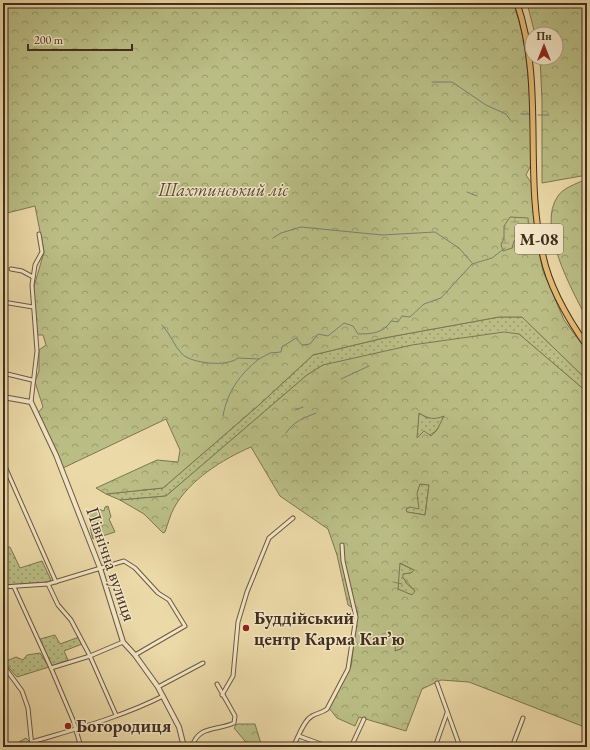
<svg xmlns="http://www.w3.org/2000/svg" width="590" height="750" font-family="'EB Garamond',serif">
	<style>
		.grass { fill: url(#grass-dots); stroke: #7e7652 }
		.forest { fill: url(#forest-crowns); stroke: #7e7652; fill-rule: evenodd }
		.wetland { fill: url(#wetland-marsh); stroke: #7e7652 }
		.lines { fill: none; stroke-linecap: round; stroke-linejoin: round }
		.stream { stroke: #758271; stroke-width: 1 }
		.minor-casing { stroke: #6c5940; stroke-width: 5 }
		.tertiary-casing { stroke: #6c5940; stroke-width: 6 }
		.trunk-casing { stroke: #412e1e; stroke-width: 7 }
		.minor { stroke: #f2e6c6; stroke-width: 3 }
		.tertiary { stroke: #f2e6c6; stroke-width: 4 }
		.trunk { stroke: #e6bc74; stroke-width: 5 }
		.poi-dot { fill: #8f2418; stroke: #f2e6c6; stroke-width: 1.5 }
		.labels { text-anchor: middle; stroke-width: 3; stroke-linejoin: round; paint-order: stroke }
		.shield { fill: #f2e6c6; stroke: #766550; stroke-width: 1 }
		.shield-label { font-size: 17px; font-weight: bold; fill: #412e1e }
		.park-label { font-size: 18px; font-style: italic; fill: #594b33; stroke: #f2e6c6 }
		.street-label { font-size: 18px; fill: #412e1e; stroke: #f2e6c6 }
		.poi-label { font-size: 18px; font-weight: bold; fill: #412e1e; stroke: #f2e6c6; text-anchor: start }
	</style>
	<defs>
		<pattern id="grass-dots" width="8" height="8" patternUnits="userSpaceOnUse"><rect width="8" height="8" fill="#babe85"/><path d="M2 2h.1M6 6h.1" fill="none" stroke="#999b6c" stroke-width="1.8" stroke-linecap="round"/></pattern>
		<pattern id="forest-crowns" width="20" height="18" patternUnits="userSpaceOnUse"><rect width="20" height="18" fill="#babe85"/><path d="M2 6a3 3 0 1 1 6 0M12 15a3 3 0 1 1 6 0" fill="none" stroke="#999b6c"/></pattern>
		<pattern id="wetland-marsh" width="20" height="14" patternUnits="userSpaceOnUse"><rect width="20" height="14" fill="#babe85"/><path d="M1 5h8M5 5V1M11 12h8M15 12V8" fill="none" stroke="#999b6c"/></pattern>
	</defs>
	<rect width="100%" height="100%" fill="#ebd9a7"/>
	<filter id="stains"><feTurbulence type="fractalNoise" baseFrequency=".005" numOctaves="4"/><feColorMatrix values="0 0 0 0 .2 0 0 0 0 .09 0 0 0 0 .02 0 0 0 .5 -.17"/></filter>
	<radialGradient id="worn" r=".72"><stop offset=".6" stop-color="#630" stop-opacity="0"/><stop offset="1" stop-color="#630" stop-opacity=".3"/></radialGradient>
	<!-- grass -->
	<g class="grass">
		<path d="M499,317H522L587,380V392L519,334L323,365L307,375L166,496L120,500L106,494L163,488L259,405L313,355L384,338Z"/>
		<path d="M419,413L427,418L445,416C436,432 435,435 416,439Z"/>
		<path d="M420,484L429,485L425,515L407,512L406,509L410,507Z"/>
		<path d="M10,547L20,568L42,561L51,580L48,582L6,585L3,578V548Z"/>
		<path d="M399,563L414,570L411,573L403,574L406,583L416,592L412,596L398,589Z"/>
		<path d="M55,635L60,644L79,637L82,644L64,651L68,660L52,666L40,639Z"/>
		<path d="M395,636H402L406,640L401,649L395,651Z"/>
		<path d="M40,653L49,667L17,677L4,662L16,657L23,660L27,655Z"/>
		<path d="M26,738L30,742V747H10Z"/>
	</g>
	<!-- forest -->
	<g class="forest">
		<path d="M3,3H513C531,48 530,115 532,163L526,175L532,184L535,234L543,271L564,320L587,351V380L522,317H499L384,338L313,355L259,405L163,488L106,494L96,488L157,460L178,462L180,450L166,419L63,468L38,413L43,407L35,382L39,371V350L46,345L43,335H37L33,290L44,252L35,206L3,214V180L5,179L3,176Z"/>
		<path d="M527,3H587V175L542,183V100L540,58H556V34H535Z"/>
		<path d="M584,180L583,237L587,243V319C572,290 536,226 558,196C563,188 576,184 584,180Z"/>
		<path d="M504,332L519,334L587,392V728L469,682L441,680L422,689L406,731L359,717L355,726L337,718L329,708L351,666L358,611L348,605L337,555L328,529L280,496L251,447C223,459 189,480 174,508C170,515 168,524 165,532L163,533L144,514L120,500L166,496L307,375L323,365L412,345ZM419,413C429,419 434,420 444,416L437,430L431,436L424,431L417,438ZM420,484L429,485L425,515L407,512L406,509L410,507L419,509L417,493ZM400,563L414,570L411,573L403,574V578L415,591L412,595L398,589ZM396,636H402L406,640L401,649L395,651Z"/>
		<path d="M108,506L111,517L109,519L115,532L93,539C89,530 92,520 88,511L96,508L104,511L105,507Z"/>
		<path d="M237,724H255L262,747H250L234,728Z"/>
	</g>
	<!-- wetland -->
	<path class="wetland" d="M510,217L528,218L529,234L514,241L512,248L503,251L501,244L504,239V226Z"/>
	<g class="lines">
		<!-- stream -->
		<g class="stream">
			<path d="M432,82H452L486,105L506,114L511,121"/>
			<path d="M521,114H529"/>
			<path d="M538,115H549"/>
			<path d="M467,192L477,196"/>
			<path d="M273,238L281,233L301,227L382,235L435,232L459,248L472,263"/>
			<path d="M162,325C170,333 174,346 182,354C193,364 227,367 238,358L259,359L270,353L281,352L282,347L296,338L302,345L310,344L318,334L328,336L344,323L353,326L358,334C372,334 384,333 391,321L398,322L402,316L410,317L424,304L441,298L472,264L492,258L505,248"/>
			<path d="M341,379L369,366"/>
			<path d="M295,410L303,407"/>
			<path d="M223,416C227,392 240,374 259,359"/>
			<path d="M286,433C294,421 304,418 316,413"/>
			<path d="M393,582L402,584"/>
		</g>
		<defs>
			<g id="minor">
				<path d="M11,269L22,271L33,277"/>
				<path d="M3,302L33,307"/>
				<path d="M3,373L32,380"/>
				<path d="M31,402L37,351L32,285L35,265L42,252L39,234"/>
				<path d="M3,462L56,582"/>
				<path d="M48,584L58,605L71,620L90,656L116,715"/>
				<path d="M3,587L48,584L124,561L135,568L158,593L169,600L185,626L135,655"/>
				<path d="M14,587L51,668L73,720L81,747"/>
				<path d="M3,665L22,691L28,708L32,747"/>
				<path d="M51,668L90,656L123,642"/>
				<path d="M437,683L460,747"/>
				<path d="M158,687L203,663"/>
				<path d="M222,695L233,676L238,622L247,592L269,538L293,518"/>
				<path d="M299,736L329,747"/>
				<path d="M32,742C75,729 122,717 163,696"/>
				<path d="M192,747C198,725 217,731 234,723L235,716L217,684"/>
				<path d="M293,747C298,738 303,721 312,716C317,713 322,713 327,709L348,669L356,617L343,561L342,545"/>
				<path d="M351,747L364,719"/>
				<path d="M435,747L447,713"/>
				<path d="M512,747L523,718"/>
			</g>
			<path id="tertiary" d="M3,397L31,402L56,455L100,568L123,642L135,655L158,687L179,727L184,747"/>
			<path id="trunk" d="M517,3C545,85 523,173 543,256C550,289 568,319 587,346"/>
		</defs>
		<!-- minor casing -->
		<use href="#minor" class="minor-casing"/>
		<!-- tertiary casing -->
		<use href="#tertiary" class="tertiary-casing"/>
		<!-- trunk casing -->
		<use href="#trunk" class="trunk-casing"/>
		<!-- minor -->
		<use href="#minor" class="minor"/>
		<!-- tertiary -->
		<use href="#tertiary" class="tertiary"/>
		<!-- trunk -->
		<use href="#trunk" class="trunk"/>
	</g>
	<!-- markers -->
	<g class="poi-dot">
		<circle cx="246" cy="628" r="4"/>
		<circle cx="68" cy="726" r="4"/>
	</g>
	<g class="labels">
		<!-- shield labels -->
		<rect class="shield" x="515" y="224" width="48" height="30" rx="3"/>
		<g class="shield-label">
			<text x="539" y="245">М-08</text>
		</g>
		<!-- park labels -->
		<g class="park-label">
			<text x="223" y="196">Шахтинський ліс</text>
		</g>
		<!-- street labels -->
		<g class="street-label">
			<text transform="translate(111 564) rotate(71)" y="6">Північна вулиця</text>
		</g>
		<!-- poi labels -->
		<g class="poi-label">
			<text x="254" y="624">Буддійський<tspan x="254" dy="21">центр Карма Кагʼю</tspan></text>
			<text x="76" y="732">Богородиця</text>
		</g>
	</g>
	<!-- margin -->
	<rect width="590" height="750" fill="none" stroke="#ebd9a7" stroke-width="16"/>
	<rect x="4" y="4" width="582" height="742" fill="none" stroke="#412e1e" stroke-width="2"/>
	<rect x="8" y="8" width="574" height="734" fill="none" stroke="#412e1e"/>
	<!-- north arrow -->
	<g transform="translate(544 46)"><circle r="19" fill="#f2e6c6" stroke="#ab9c83"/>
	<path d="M0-3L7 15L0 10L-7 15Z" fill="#8f2418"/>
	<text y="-6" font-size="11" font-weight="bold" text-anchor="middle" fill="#412e1e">Пн</text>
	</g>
	<!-- scale -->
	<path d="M28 44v6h104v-6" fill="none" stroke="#412e1e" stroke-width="2"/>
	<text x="34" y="44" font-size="12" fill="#412e1e" stroke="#f2e6c6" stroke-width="3" paint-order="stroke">200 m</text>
	<rect width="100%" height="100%" filter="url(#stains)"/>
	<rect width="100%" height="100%" fill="url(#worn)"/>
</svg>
